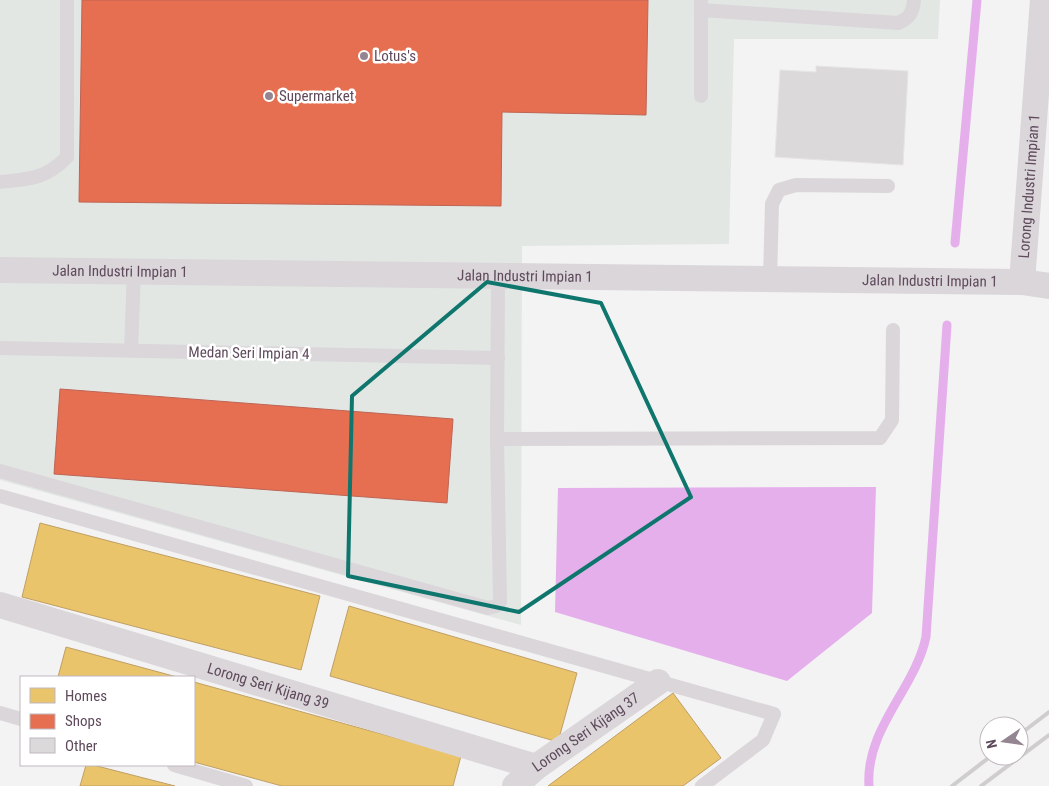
<svg xmlns="http://www.w3.org/2000/svg" width="1049" height="786" font-family="'Roboto Condensed',sans-serif">
	<style>
		.commercial { fill: #e2e7e4 }
		.water { fill: #e5afec }
		.homes { fill: #e9c46a; stroke: #c09f66 }
		.shops { fill: #e76f51; stroke: #be6454 }
		.lines { fill: none; stroke-linecap: round; stroke-linejoin: round }
		.stream { stroke: #e5afec; stroke-width: 9 }
		.building { fill: #dbd9da; stroke: #e6e4e5 }
		.service { stroke: #dad6da; stroke-width: 14 }
		.minor { stroke: #dad6da; stroke-width: 26 }
		.rail { stroke: #d0cdcf; stroke-width: 4 }
		.marked { fill: none; stroke: #0f766e; stroke-width: 4; stroke-linejoin: round }
		.poi-dot { fill: #938591; stroke: #fff; stroke-width: 2 }
		.labels { text-anchor: middle; stroke-width: 5; stroke-linejoin: round; paint-order: stroke }
		.poi-label { font-size: 15px; fill: #5f4a5c; stroke: #fff; text-anchor: start }
		.street-label { font-size: 15px; fill: #5f4a5c; stroke: #fff }
	</style>
	<rect width="100%" height="100%" fill="#f3f3f3"/>
	<!-- commercial -->
	<path class="commercial" d="M0,0H940L938,39H734L729,244L522,246L521,625L0,480Z"/>
	<!-- water -->
	<path class="water" d="M876,487L872,613L787,681L555,612L558,488Z"/>
	<!-- homes -->
	<g class="homes">
		<path d="M40,523L320,596L301,670L22,597Z"/>
		<path d="M349,606L577,673L558,742L330,676Z"/>
		<path d="M66,647L177,677H58Z"/>
		<path d="M194,682L461,756L453,786H282L194,762Z"/>
		<path d="M673,693L721,758L683,786H548Z"/>
		<path d="M86,765H93L175,786H80Z"/>
	</g>
	<!-- shops -->
	<g class="shops">
		<path d="M82,0H648L646,115L502,112L501,206L79,202Z"/>
		<path d="M60,389L453,419L447,503L54,474Z"/>
	</g>
	<g class="lines">
		<!-- stream -->
		<g class="stream">
			<path d="M955,243L977,0"/>
			<path d="M869,786C865,729 915,689 926,637L947,325"/>
		</g>
	</g>
	<!-- building -->
	<path class="building" d="M816,66L908,71L903,165L775,157L780,70L816,72Z"/>
	<g class="lines">
		<!-- service -->
		<g class="service">
			<path d="M701,0V96"/>
			<path d="M701,10L898,23C910,18 913,12 914,0"/>
			<path d="M0,182C29,179 46,179 67,157V0"/>
			<path d="M770,279L772,204L779,190L796,185L888,186"/>
			<path d="M0,348L498,358"/>
			<path d="M131,350L134,271"/>
			<path d="M497,439L880,438L892,420L893,330"/>
			<path d="M0,471L488,608L496,606L500,602L497,439L498,276"/>
			<path d="M0,496L774,714L763,740L702,786"/>
			<path d="M0,713L21,719"/>
			<path d="M174,765L246,786"/>
		</g>
		<!-- minor -->
		<g class="minor">
			<path id="s1" d="M0,270L1022,282L1049,286"/>
			<path id="s2" d="M1022,282L1043,0"/>
			<path id="s3" d="M0,605L536,767"/>
			<path id="s4" d="M515,786L536,767L658,682"/>
		</g>
		<!-- rail -->
		<g class="rail">
			<path d="M1019,735L1049,712"/>
			<path d="M952,786L991,756"/>
			<path d="M981,786L1049,735"/>
		</g>
	</g>
	<!-- marked area -->
	<path class="marked" d="M487,282L601,303L691,497L519,612L348,576L352,396Z"/>
	<!-- markers -->
	<g class="poi-dot">
		<circle cx="364" cy="56" r="5"/>
		<circle cx="269" cy="96" r="5"/>
	</g>
	<g class="labels">
		<!-- poi labels -->
		<g class="poi-label">
			<text x="374" y="61">Lotus's</text>
			<text x="279" y="101">Supermarket</text>
		</g>
		<!-- street labels -->
		<g class="street-label">
			<text dy="5" stroke="none"><textPath href="#s2" startOffset="96">Lorong Industri Impian 1</textPath></text>
			<text dy="5" stroke="none"><textPath href="#s1" startOffset="120">Jalan Industri Impian 1</textPath></text>
			<text dy="5" stroke="none"><textPath href="#s1" startOffset="525">Jalan Industri Impian 1</textPath></text>
			<text dy="5" stroke="none"><textPath href="#s1" startOffset="930">Jalan Industri Impian 1</textPath></text>
			<text transform="translate(249 353) rotate(1)" y="5">Medan Seri Impian 4</text>
			<text dy="5" stroke="none"><textPath href="#s3" startOffset="280">Lorong Seri Kijang 39</textPath></text>
			<text dy="5" stroke="none"><textPath href="#s4" startOffset="89">Lorong Seri Kijang 37</textPath></text>
		</g>
	</g>
	<!-- legend -->
	<rect x="20" y="676" width="175" height="90" fill="#ffffff" stroke="#bfb7be"/>
	<rect x="30" y="688" width="25" height="15" fill="#e9c46a" stroke="#bfb7be"/>
	<text x="65" y="701" font-size="15" fill="#5f4a5c">Homes</text>
	<rect x="30" y="714" width="25" height="15" fill="#e76f51" stroke="#bfb7be"/>
	<text x="65" y="726" font-size="15" fill="#5f4a5c">Shops</text>
	<rect x="30" y="738" width="25" height="15" fill="#dbd9da" stroke="#bfb7be"/>
	<text x="65" y="751" font-size="15" fill="#5f4a5c">Other</text>
	<!-- north arrow -->
	<g transform="translate(1004 741) rotate(257)"><circle r="24" fill="#ffffff" stroke="#bfb7be"/>
	<path d="M0-4L9 19L0 12L-9 19Z" fill="#938591"/>
	<text y="-8" font-size="14" font-weight="bold" text-anchor="middle" fill="#5f4a5c">N</text>
	</g>
</svg>
